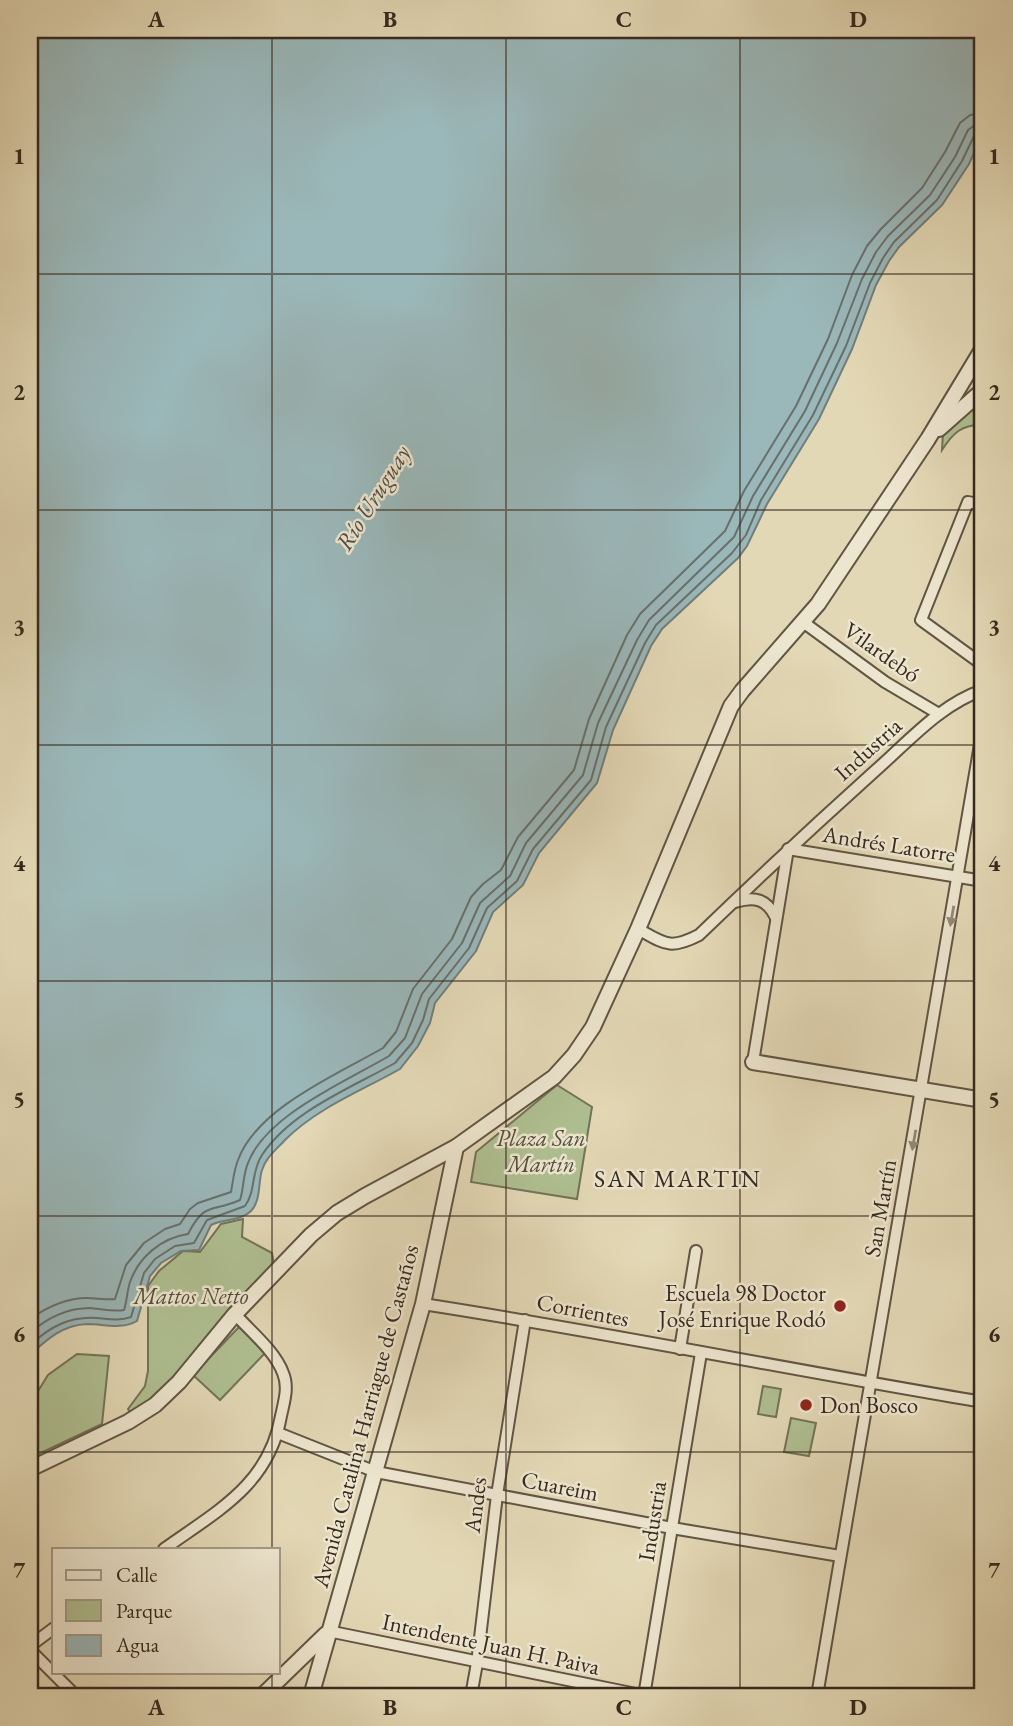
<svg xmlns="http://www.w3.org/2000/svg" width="1013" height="1726" font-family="'EB Garamond',serif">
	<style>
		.park { fill: #afbf91; stroke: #727458; stroke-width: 2 }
		.water { fill: #9ab7b9; stroke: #727e7b; stroke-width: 2 }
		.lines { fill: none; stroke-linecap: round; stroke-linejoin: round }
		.shore { stroke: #68706c; stroke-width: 2 }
		.minor-casing { stroke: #615544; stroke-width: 14 }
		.tertiary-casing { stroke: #615544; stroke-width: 18 }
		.minor { stroke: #ede6cf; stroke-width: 10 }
		.tertiary { stroke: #ede6cf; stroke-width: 14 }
		.oneway { fill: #928876 }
		.grid { fill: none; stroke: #36291e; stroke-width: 2; stroke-opacity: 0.55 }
		.poi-dot { fill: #8f2418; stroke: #ede6cf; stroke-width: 2.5 }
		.labels { text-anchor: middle; stroke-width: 5; stroke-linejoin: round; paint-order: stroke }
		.street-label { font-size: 23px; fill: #36291e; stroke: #ede6cf }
		.park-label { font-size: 23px; font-style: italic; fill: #544e3b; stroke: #ede6cf }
		.poi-label { font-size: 23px; fill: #36291e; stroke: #ede6cf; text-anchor: end }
		.water-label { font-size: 24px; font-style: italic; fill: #4f4c45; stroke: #ede6cf }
		.neighbourhood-label { font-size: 24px; letter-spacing: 2px; fill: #36291e; stroke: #ede6cf }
		.neatline { fill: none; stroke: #36291e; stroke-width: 2.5 }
		.grid-label { font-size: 23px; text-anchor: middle; font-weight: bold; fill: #36291e }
	</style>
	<rect width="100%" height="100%" fill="#e3d8b5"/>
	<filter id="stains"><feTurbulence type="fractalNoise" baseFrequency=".00286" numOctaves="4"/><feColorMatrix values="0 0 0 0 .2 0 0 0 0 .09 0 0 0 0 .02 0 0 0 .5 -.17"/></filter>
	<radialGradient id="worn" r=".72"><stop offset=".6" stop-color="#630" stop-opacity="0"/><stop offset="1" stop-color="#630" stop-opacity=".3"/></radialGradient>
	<!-- park -->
	<g class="park">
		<path d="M983,400V425C962,424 953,433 942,450L943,434L972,406Z"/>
		<path d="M557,1085L592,1107L577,1199L471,1182L476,1152Z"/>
		<path d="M243,1219L242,1237L272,1253L274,1265L159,1393L131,1414L128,1409L145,1386L148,1371V1286L159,1271L183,1251L200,1252L221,1224Z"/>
		<path d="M239,1327L266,1352L220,1400L193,1375Z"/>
		<path d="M77,1354L109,1356L102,1424L30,1458V1404L48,1375Z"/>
		<path d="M763,1386L781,1389L776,1417L758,1414Z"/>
		<path d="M791,1418L816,1423L809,1456L784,1452Z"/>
	</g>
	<!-- water -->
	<path class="water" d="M30,30H983V133L969,164L942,205L899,247L889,261L876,285L852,349L819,419L767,504L747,546L738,558L662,629L651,646L613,730L597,783L539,853L523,885L493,912L476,951L435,1003L430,1023L418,1046L400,1069C361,1091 317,1108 285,1140C277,1149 266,1157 262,1170C258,1182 261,1201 251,1211C241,1221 223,1219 211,1225L199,1250L181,1251L161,1263L150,1276L137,1321C121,1330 104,1324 87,1324C63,1325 47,1339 30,1355Z"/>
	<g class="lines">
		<!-- shore -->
		<g class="shore">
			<path d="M30,1319C47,1307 65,1298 87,1298C97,1298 106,1300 115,1299L126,1265L144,1243L165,1229L180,1224L190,1209L198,1203L231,1192C233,1181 234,1170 238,1160C257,1108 338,1074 383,1048L396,1032L413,989L452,939L471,897L483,884L501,870L518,837L574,770L589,719L627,635L640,614L725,531L744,491L796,406L828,339L852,275L867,246L881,229L922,188L945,152L960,123L970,115L983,113"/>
			<path d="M30,1333C47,1318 67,1308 90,1308C102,1309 113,1312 124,1310C127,1301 127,1291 130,1282C139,1257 161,1238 188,1234C205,1201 211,1213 240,1200C244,1188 243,1174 248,1163C266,1115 347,1081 389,1056L405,1038L422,994L462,943L480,903L510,876L526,843L583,775L598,723L637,640L649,620L734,537L753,496L805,411L837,343L862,279L876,252L888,236L930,195L955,157L968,130L975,125L983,123"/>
			<path d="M30,1345C50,1327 69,1316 97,1318C109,1319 120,1321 131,1317L144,1273L155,1259L175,1246L194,1243L207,1220L245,1206C256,1191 251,1171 262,1155C291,1111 351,1088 395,1063L412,1043L423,1020L429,999L469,948L487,908L517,881L533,849L591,780L606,727L645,643L656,625L732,553L746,535L761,500L813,415L846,346L870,283L883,258L894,242L937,200L962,161L974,136L983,132"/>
		</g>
		<defs>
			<g id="minor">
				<path d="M983,505L968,502L921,620L983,665"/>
				<path d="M803,622L885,682L939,714"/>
				<path d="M735,902C755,896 767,899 776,918"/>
				<path d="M638,929C665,944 670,950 699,935C757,879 816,824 876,770C909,741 941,704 983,690"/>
				<path d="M753,1062L788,849L983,881"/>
				<path d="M423,1304C611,1333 796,1371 983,1402"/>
				<path d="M680,1349L696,1251"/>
				<path d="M278,1433L376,1472L672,1528L840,1556"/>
				<path d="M164,1549C217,1511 269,1485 281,1416C284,1402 289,1387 283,1373C275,1351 251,1332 235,1314"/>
				<path d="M328,1631L646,1696"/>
				<path d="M30,1646L54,1628"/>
				<path d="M30,1650L76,1696"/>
				<path d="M471,1696L477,1663L497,1495L525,1320"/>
				<path d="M644,1696L701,1353"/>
				<path d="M817,1696C871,1373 930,1051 983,727"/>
			</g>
			<g id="tertiary">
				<path d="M939,429L983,390"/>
				<path d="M753,1062L983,1100"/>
				<path d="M30,1469L128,1422L155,1405L179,1382L235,1314L311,1235L337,1213L365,1196L456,1147L554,1077L574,1055L593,1027L638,929L731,706L742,691L818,604L928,439L983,348"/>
				<path d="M262,1696L326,1634"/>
				<path d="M311,1696L423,1304L456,1147"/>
			</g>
		</defs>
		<!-- minor casing -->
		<use href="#minor" class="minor-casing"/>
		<!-- tertiary casing -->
		<use href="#tertiary" class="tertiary-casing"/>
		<!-- minor -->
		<use href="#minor" class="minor"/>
		<!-- tertiary -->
		<use href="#tertiary" class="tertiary"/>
	</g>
	<!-- one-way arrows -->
	<defs><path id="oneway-solid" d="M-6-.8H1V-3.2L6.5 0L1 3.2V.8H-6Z" transform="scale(1.75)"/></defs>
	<g class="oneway">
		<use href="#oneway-solid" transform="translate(952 916) rotate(100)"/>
		<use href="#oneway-solid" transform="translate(914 1140) rotate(100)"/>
	</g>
	<!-- grid -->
	<path class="grid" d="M272,30V1549M506,30V1696M740,30V1696M30,274H983M30,510H983M30,745H983M30,981H983M30,1216H983M30,1452H983M272,1672V1696"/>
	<!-- markers -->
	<g class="poi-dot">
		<circle cx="840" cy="1306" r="7"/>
		<circle cx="806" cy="1405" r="7"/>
	</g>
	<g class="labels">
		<!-- street labels -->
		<g class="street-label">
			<text transform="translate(882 652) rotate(35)" y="8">Vilardebó</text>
			<text transform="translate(868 749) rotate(-42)" y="8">Industria</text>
			<text transform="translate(889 844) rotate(9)" y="8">Andrés Latorre</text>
			<text transform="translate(880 1208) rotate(-80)" y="8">San Martín</text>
			<text transform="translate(583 1310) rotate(11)" y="8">Corrientes</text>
			<text transform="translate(365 1416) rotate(-75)" y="8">Avenida Catalina Harriague de Castaños</text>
			<text transform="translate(560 1486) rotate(11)" y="8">Cuareim</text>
			<text transform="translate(475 1505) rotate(-83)" y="8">Andes</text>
			<text transform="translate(652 1521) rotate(-81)" y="8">Industria</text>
			<text transform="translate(491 1644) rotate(12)" y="8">Intendente Juan H. Paiva</text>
		</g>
		<!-- park labels -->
		<g class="park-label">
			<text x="541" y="1146">Plaza San<tspan x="541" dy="26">Martín</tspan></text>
			<text x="191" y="1304">Mattos Netto</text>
		</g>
		<!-- poi labels -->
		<g class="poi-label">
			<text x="826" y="1301">Escuela 98 Doctor<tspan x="826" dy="26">José Enrique Rodó</tspan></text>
			<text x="820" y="1413" text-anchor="start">Don Bosco</text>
		</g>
		<!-- water labels -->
		<g class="water-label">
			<text transform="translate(373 498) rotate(-58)" y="8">Río Uruguay</text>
		</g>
		<!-- neighbourhood labels -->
		<g class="neighbourhood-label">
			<text x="678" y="1187">SAN MARTIN</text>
		</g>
	</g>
	<!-- margin -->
	<rect width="1013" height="1726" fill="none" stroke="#e3d8b5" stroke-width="77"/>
	<!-- legend -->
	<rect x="52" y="1548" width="228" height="126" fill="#ede6cf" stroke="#a49a88" stroke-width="2"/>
	<rect x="66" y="1570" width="35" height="10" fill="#ede6cf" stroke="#a49a88" stroke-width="2"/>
	<text x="116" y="1582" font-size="21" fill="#36291e">Calle</text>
	<rect x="66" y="1600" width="35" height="21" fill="#afbf91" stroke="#a49a88" stroke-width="2"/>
	<text x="116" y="1618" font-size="21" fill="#36291e">Parque</text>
	<rect x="66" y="1635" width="35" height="21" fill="#9ab7b9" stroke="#a49a88" stroke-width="2"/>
	<text x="116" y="1652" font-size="21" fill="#36291e">Agua</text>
	<rect x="38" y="38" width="936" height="1650" class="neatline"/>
	<g class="grid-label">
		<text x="156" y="27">A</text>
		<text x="390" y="27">B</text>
		<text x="624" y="27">C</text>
		<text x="858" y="27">D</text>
		<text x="19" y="164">1</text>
		<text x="994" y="164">1</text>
		<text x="19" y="400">2</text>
		<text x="994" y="400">2</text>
		<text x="19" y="635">3</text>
		<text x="994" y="635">3</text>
		<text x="19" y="871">4</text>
		<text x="994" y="871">4</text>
		<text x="19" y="1107">5</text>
		<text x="994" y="1107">5</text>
		<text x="19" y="1342">6</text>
		<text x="994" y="1342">6</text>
		<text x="19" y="1578">7</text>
		<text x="994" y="1578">7</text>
		<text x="156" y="1715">A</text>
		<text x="390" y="1715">B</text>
		<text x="624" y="1715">C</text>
		<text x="858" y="1715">D</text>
	</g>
	<rect width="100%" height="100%" filter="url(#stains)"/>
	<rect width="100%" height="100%" fill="url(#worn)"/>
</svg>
